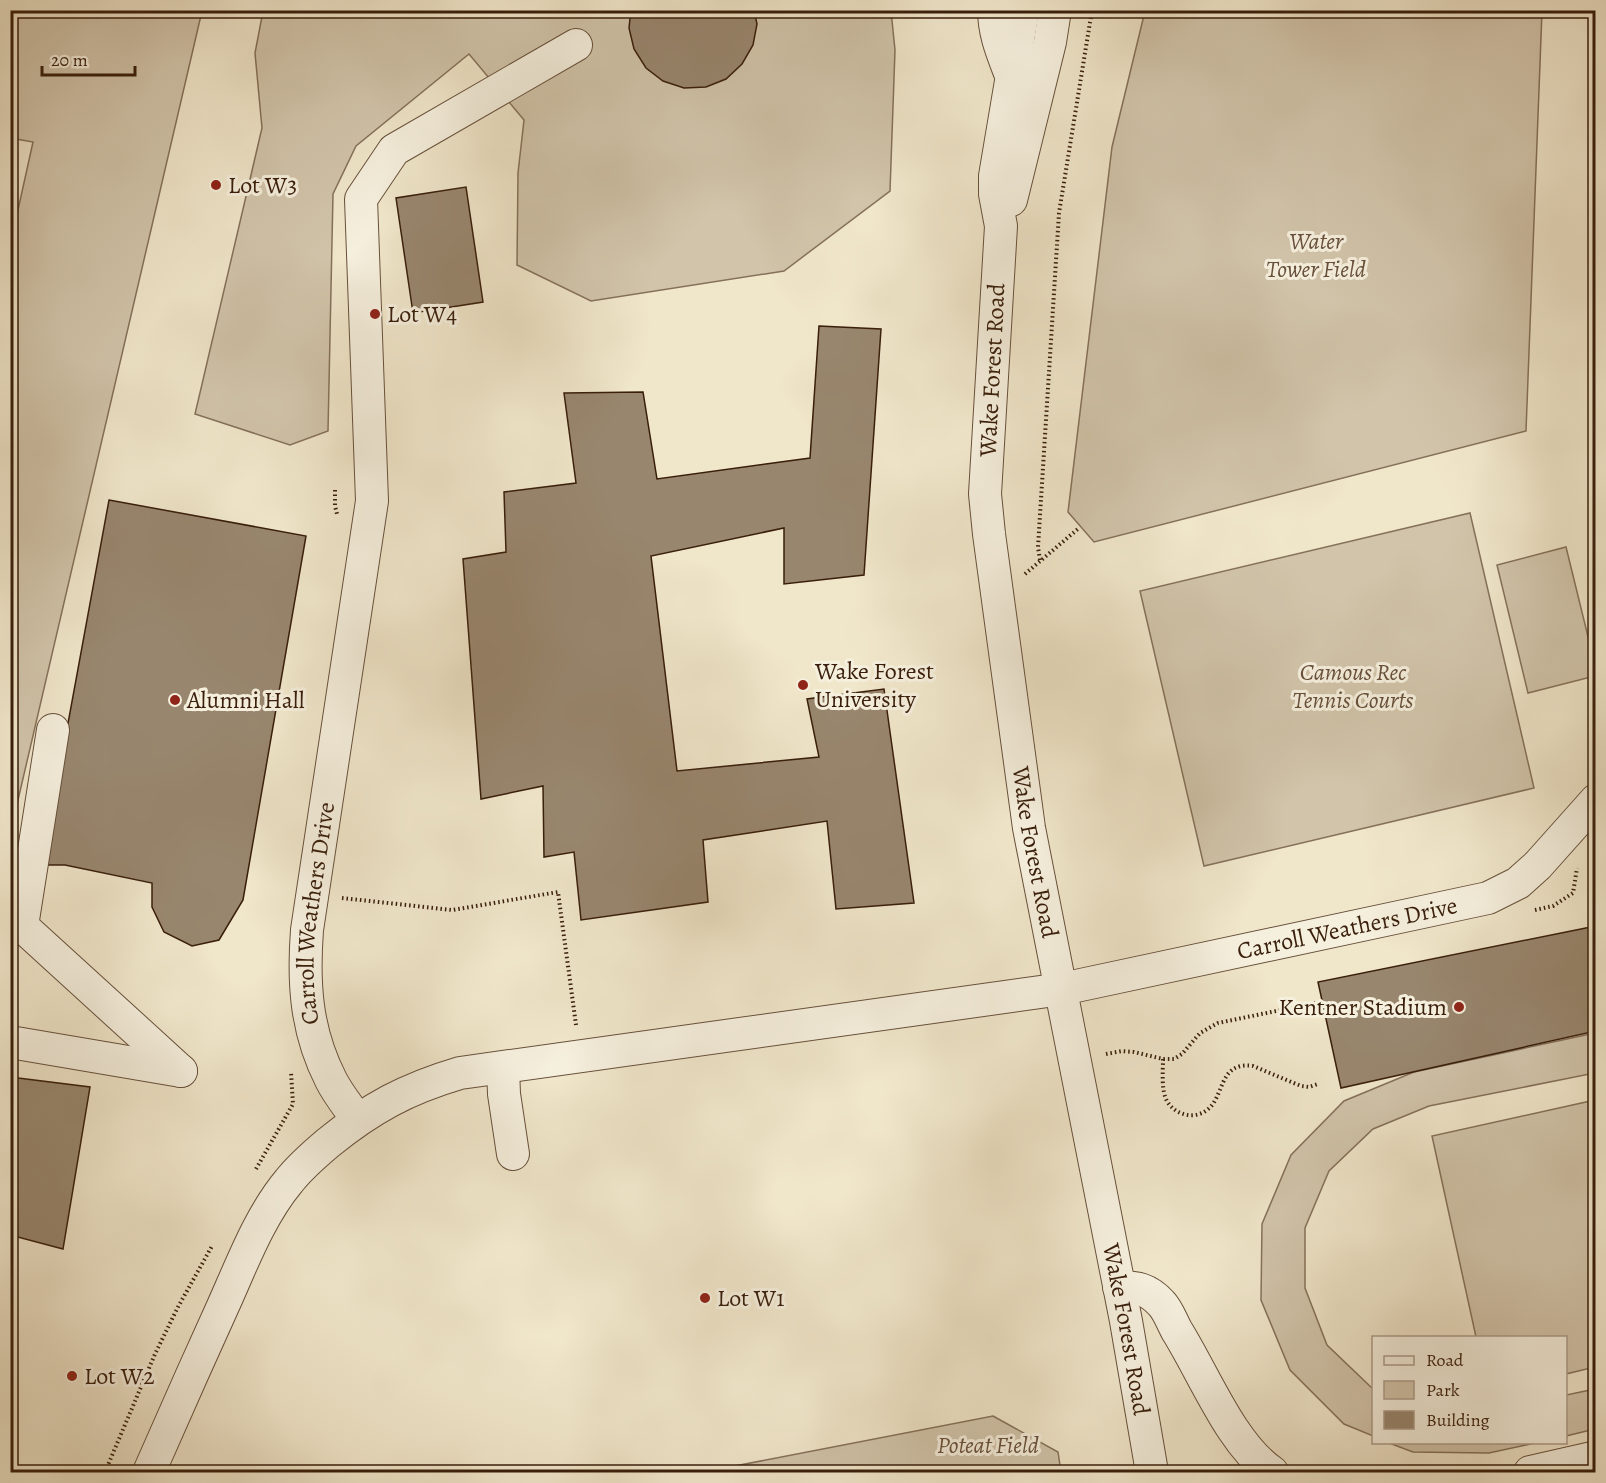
<svg xmlns="http://www.w3.org/2000/svg" width="1606" height="1483" font-family="Alegreya,serif">
	<style>
		.green { fill: #d1c4aa; stroke: #85715a; stroke-width: 1.5 }
		.building { fill: #98866e; stroke: #391e0b; stroke-width: 1.5 }
		.lines { fill: none; stroke-linecap: round; stroke-linejoin: round }
		.minor-casing { stroke: #67503b; stroke-width: 34 }
		.path { stroke: #391e0b; stroke-width: 4; stroke-dasharray: 1.5 3; stroke-linecap: butt }
		.minor { stroke: #f5efdd; stroke-width: 32 }
		.poi-dot { fill: #8f2418; stroke: #f5efdd; stroke-width: 2 }
		.labels { text-anchor: middle; stroke-width: 6; stroke-linejoin: round; paint-order: stroke }
		.poi-label { font-size: 24px; fill: #391e0b; stroke: #f5efdd; text-anchor: start }
		.park-label { font-size: 24px; font-style: italic; fill: #67503b; stroke: #f5efdd }
		.street-label { font-size: 24px; fill: #391e0b; stroke: #f5efdd }
	</style>
	<rect width="100%" height="100%" fill="#f0e6ca"/>
	<filter id="stains"><feTurbulence type="fractalNoise" baseFrequency=".00333" numOctaves="4"/><feColorMatrix values="0 0 0 0 .2 0 0 0 0 .09 0 0 0 0 .02 0 0 0 .5 -.17"/></filter>
	<radialGradient id="worn" r=".72"><stop offset=".6" stop-color="#630" stop-opacity="0"/><stop offset="1" stop-color="#630" stop-opacity=".3"/></radialGradient>
	<!-- green -->
	<g class="green">
		<path d="M11,10L202,11L11,830L10,246L33,142L11,138Z"/>
		<path d="M263,11H891L895,50L890,191L784,271L591,301L517,265L518,173L524,120L469,54L356,146L333,194L328,431L290,445L195,414L262,128L255,53Z"/>
		<path d="M1145,11H1542L1526,431L1094,542L1068,512L1112,147Z"/>
		<path d="M1470,513L1534,788L1204,866L1140,591Z"/>
		<path d="M1566,547L1595,665V676L1528,693L1497,565Z"/>
		<path d="M1595,1033V1073L1429,1106L1373,1129L1329,1171L1305,1228V1288L1327,1345L1373,1389V1436L1344,1424L1290,1370L1261,1300L1262,1224L1291,1155L1344,1101L1414,1072Z"/>
		<path d="M1595,1100V1367L1566,1374V1338L1476,1337L1432,1136Z"/>
		<path d="M1595,1389V1429L1566,1436V1395Z"/>
		<path d="M993,1416L1058,1452L1061,1472H704Z"/>
		<path d="M1389,1443V1442L1535,1443L1489,1453L1413,1452Z"/>
	</g>
	<!-- building -->
	<g class="building">
		<path d="M631,10H754L757,24L753,45L742,64L726,79L706,87L684,88L663,81L646,68L634,49L629,28Z"/>
		<path d="M466,187L483,302L413,313L396,198Z"/>
		<path d="M819,326L881,329L864,575L784,584V528L651,556L677,771L819,757L807,699L884,689L914,903L836,909L827,821L703,840L708,902L581,920L574,852L544,857L543,786L481,799L463,559L506,552L504,492L576,483L564,393L643,392L657,479L810,458Z"/>
		<path d="M109,500L306,536L243,900L219,940L192,946L164,932L152,907V883L65,865H42Z"/>
		<path d="M1596,926V1031L1341,1088L1318,982Z"/>
		<path d="M10,1077L90,1087L63,1249L10,1235Z"/>
	</g>
	<g class="lines">
		<defs>
			<g id="minor">
				<path d="M994,10C994,33 1002,52 1010,73"/>
				<path id="s1" d="M1023,10L995,176V194L1001,226L985,494L989,534L1029,828L1126,1321L1152,1472"/>
				<path d="M1011,200L1050,42L1055,10"/>
				<path d="M53,730L22,926L181,1071"/>
				<path d="M10,1042L181,1071"/>
				<path d="M503,1068L504,1094L513,1154"/>
				<path id="s2" d="M357,1119C348,1106 338,1094 331,1080C306,1031 303,984 307,930L372,501L361,199L394,150L576,45"/>
				<path d="M1119,1287C1137,1287 1148,1289 1161,1303C1168,1310 1172,1322 1177,1331C1204,1374 1231,1444 1272,1472"/>
				<path id="s3" d="M149,1472C173,1417 198,1361 223,1306C242,1264 259,1217 289,1181C300,1167 315,1154 328,1143C371,1108 406,1089 460,1073L1062,989L1488,898L1518,883L1538,865L1596,800"/>
				<path d="M1530,1472L1596,1457"/>
			</g>
		</defs>
		<!-- minor casing -->
		<use href="#minor" class="minor-casing"/>
		<!-- path -->
		<g class="path">
			<path d="M335,490V506L337,514"/>
			<path d="M1040,560L1038,547L1059,213L1092,10"/>
			<path d="M1025,574L1079,528"/>
			<path d="M342,898L452,910L558,892L576,1025"/>
			<path d="M1535,910L1553,906L1573,893L1577,868"/>
			<path d="M1106,1054L1122,1051L1134,1052L1163,1059H1174L1182,1054L1200,1033L1218,1023L1315,1003"/>
			<path d="M1163,1059C1163,1072 1161,1090 1167,1101C1175,1115 1194,1120 1207,1110C1225,1097 1218,1061 1253,1066L1301,1086L1309,1087L1318,1084"/>
			<path d="M256,1169L293,1104L291,1072"/>
			<path d="M105,1472L155,1354L178,1307L212,1246"/>
		</g>
		<!-- minor -->
		<use href="#minor" class="minor"/>
	</g>
	<!-- markers -->
	<g class="poi-dot">
		<circle cx="216" cy="185" r="6"/>
		<circle cx="375" cy="314" r="6"/>
		<circle cx="803" cy="685" r="6"/>
		<circle cx="175" cy="700" r="6"/>
		<circle cx="1459" cy="1007" r="6"/>
		<circle cx="705" cy="1298" r="6"/>
		<circle cx="72" cy="1376" r="6"/>
	</g>
	<g class="labels">
		<!-- poi labels -->
		<g class="poi-label">
			<text x="228" y="193">Lot W3</text>
			<text x="387" y="322">Lot W4</text>
			<text x="815" y="679">Wake Forest<tspan x="815" dy="28">University</tspan></text>
			<text x="187" y="708">Alumni Hall</text>
			<text x="1447" y="1015" text-anchor="end">Kentner Stadium</text>
			<text x="717" y="1306">Lot W1</text>
			<text x="84" y="1384">Lot W2</text>
		</g>
		<!-- park labels -->
		<g class="park-label">
			<text x="1316" y="249">Water<tspan x="1316" dy="28">Tower Field</tspan></text>
			<text x="1353" y="680">Camous Rec<tspan x="1353" dy="28">Tennis Courts</tspan></text>
			<text x="988" y="1453">Poteat Field</text>
		</g>
		<!-- street labels -->
		<g class="street-label">
			<text transform="translate(992 370) rotate(-87)" y="8">Wake Forest Road</text>
			<text dy="8" stroke="none"><textPath href="#s1" startOffset="849">Wake Forest Road</textPath></text>
			<text dy="8" stroke="none"><textPath href="#s2" startOffset="218">Carroll Weathers Drive</textPath></text>
			<text dy="8" stroke="none"><textPath href="#s3" startOffset="1428">Carroll Weathers Drive</textPath></text>
			<text dy="8" stroke="none"><textPath href="#s1" startOffset="1335">Wake Forest Road</textPath></text>
		</g>
	</g>
	<!-- margin -->
	<rect width="1606" height="1483" fill="none" stroke="#f0e6ca" stroke-width="36"/>
	<rect x="12" y="12" width="1582" height="1459" fill="none" stroke="#391e0b" stroke-width="3"/>
	<rect x="18" y="18" width="1570" height="1447" fill="none" stroke="#391e0b" stroke-width="1.5"/>
	<!-- legend -->
	<rect x="1372" y="1336" width="195" height="108" fill="#f5efdd" stroke="#aa9b89" stroke-width="1.5"/>
	<rect x="1384" y="1356" width="30" height="9" fill="#f5efdd" stroke="#aa9b89" stroke-width="1.5"/>
	<text x="1426" y="1366" font-size="18" fill="#391e0b">Road</text>
	<rect x="1384" y="1381" width="30" height="18" fill="#d1c4aa" stroke="#aa9b89" stroke-width="1.5"/>
	<text x="1426" y="1396" font-size="18" fill="#391e0b">Park</text>
	<rect x="1384" y="1411" width="30" height="18" fill="#98866e" stroke="#aa9b89" stroke-width="1.5"/>
	<text x="1426" y="1426" font-size="18" fill="#391e0b">Building</text>
	<!-- scale -->
	<path d="M42 66v9h93v-9" fill="none" stroke="#391e0b" stroke-width="3"/>
	<text x="51" y="66" font-size="18" fill="#391e0b" stroke="#f5efdd" stroke-width="4.5" paint-order="stroke">20 m</text>
	<rect width="100%" height="100%" filter="url(#stains)"/>
	<rect width="100%" height="100%" fill="url(#worn)"/>
</svg>
